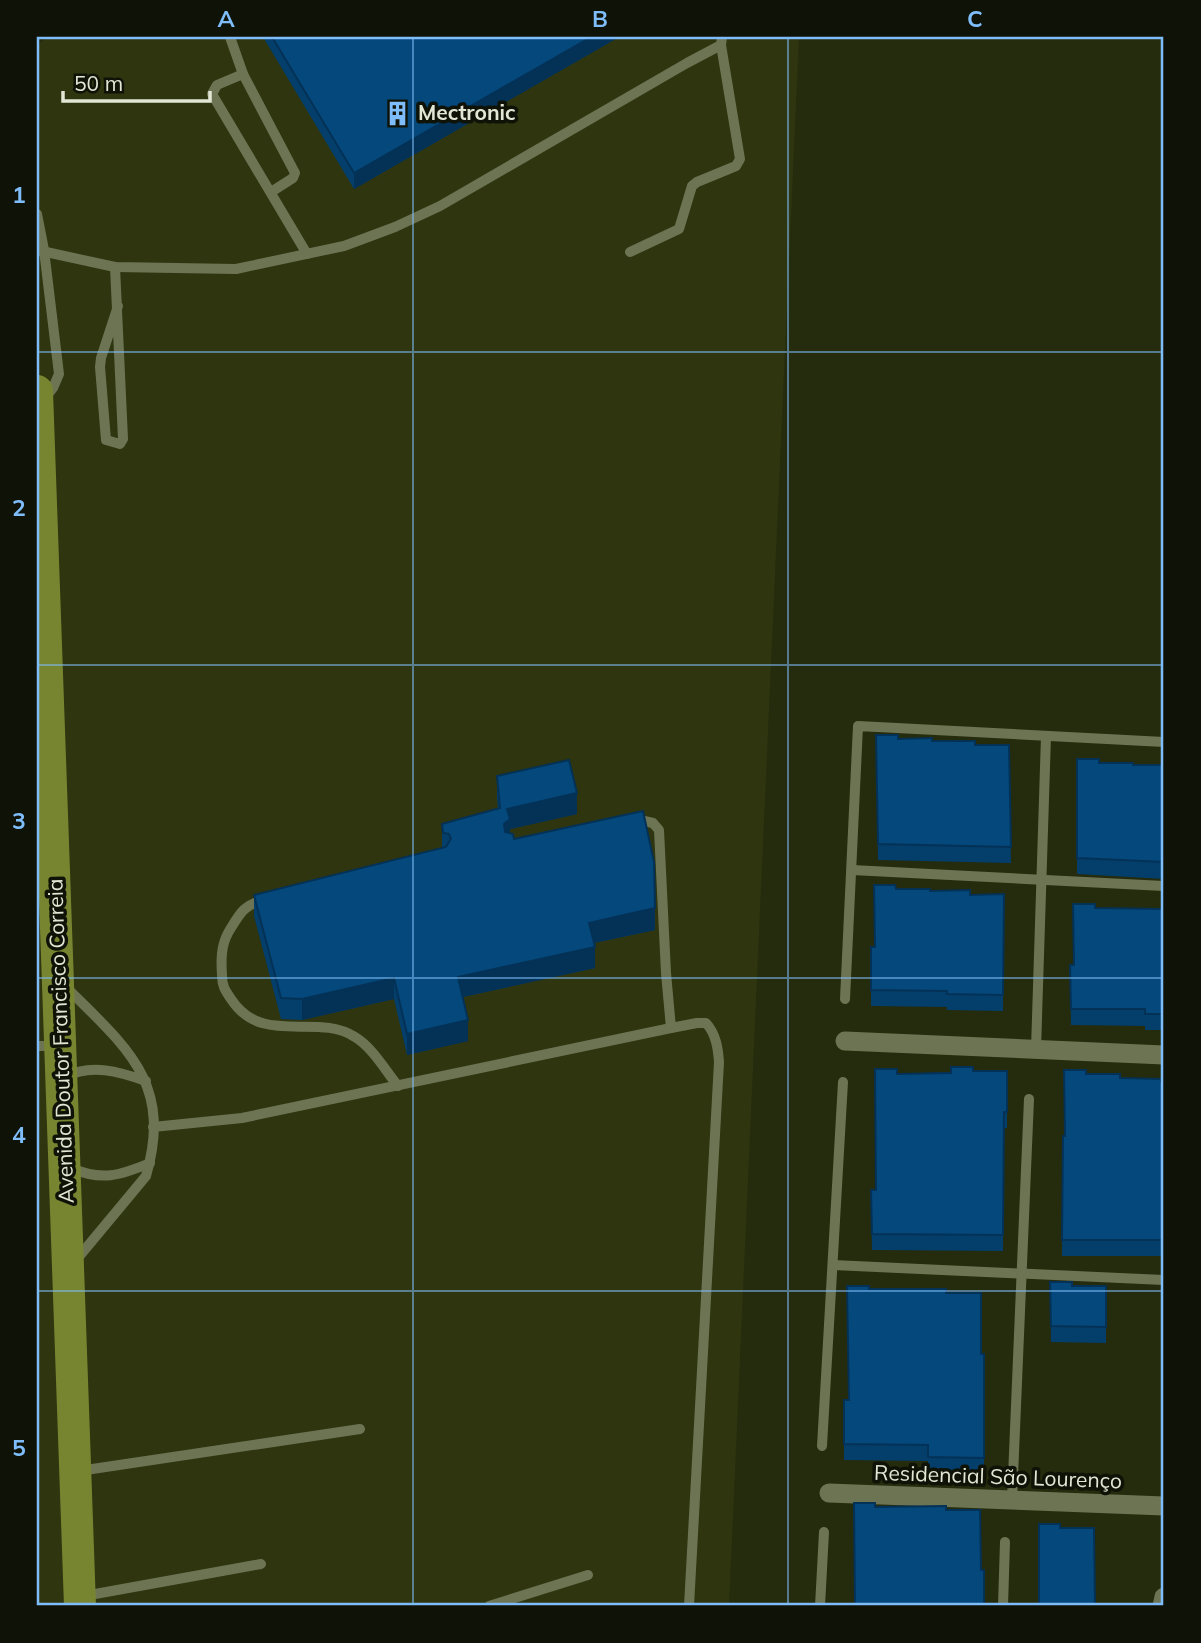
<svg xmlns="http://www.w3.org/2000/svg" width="1201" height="1643" font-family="Mulish,sans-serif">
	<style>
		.built { fill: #2e350f }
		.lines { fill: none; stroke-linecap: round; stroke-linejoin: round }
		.lane { stroke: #6d7454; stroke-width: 10 }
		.street { stroke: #6d7454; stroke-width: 19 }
		.primary { stroke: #788530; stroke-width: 32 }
		.wall { fill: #043e6b }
		.shaded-wall { fill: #043257 }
		.building { fill: #05487c; stroke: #043257; stroke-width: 2 }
		.grid { fill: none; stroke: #7fbdfa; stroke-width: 2; stroke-opacity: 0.55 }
		.labels { text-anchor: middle; stroke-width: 7; stroke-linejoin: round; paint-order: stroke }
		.poi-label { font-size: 21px; font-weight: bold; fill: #e2e6d4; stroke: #0f1206; text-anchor: start }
		.street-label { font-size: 21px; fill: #e2e6d4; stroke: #0f1206 }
		.neatline { fill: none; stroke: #7fbdfa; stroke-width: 2.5 }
		.grid-label { font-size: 23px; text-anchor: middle; font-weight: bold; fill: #7fbdfa }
	</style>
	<rect width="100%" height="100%" fill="#252b0d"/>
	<!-- built -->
	<path class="built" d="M48,37H799L729,1606H37V45Z"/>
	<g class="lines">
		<!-- lane -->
		<g class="lane">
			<path d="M230,37L243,74L295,173L293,178L271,192"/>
			<path d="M243,74L217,85L212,94L307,254"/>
			<path d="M37,214L44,250L59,374L53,388L45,398"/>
			<path d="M37,250L115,267L236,269L344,246L395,227L440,206L687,63L721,45L722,37"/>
			<path d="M630,252L679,229L692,186L697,182L736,166L740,159L721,45"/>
			<path d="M115,267L123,439L120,444L106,440L100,367L101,358L118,306"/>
			<path d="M631,818L653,823L659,830L666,973L671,1028"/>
			<path d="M852,870L1164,886"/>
			<path d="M266,899C243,905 240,913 228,933C221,946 221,960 222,975C222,986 225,990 231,999C262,1047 317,1012 355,1037C373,1048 385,1070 398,1086"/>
			<path d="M67,988C127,1048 173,1083 146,1176L77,1259"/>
			<path d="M845,999L858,726L1164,742"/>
			<path d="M37,1046H57"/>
			<path d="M1036,1049L1046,736"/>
			<path d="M65,1077C91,1063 120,1072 146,1081"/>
			<path d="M153,1127L242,1118L671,1028L697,1023H706C716,1034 718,1048 719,1062L689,1606"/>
			<path d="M70,1168C102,1181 119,1176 150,1163"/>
			<path d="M833,1265L1164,1280"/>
			<path d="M822,1446L843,1082"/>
			<path d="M79,1471L360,1429"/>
			<path d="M1012,1500L1029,1099"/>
			<path d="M84,1596L261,1564"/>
			<path d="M489,1606L588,1575"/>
			<path d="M820,1606L824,1532"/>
			<path d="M1003,1606L1005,1542"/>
		</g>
		<!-- street -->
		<g class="street">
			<path d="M845,1041L1164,1055"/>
			<path d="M829,1493L1164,1506"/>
			<path d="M1162,1606L1164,1597"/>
		</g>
		<!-- primary -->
		<path class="primary" d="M37,391L80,1606"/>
	</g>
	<!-- wall -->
	<g class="wall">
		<path d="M263,37H619L354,189Z"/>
		<path d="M876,735L898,739L975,745H1009L1011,863L878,860Z"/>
		<path d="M1077,759L1099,763L1133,765H1164V879L1077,874Z"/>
		<path d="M497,776L577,814L510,829V833L514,839L655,930L594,943L595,968L463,997L468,1041L407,1055L394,999L302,1020L281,1019L254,916V895L442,848V824L498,809L497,797Z"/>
		<path d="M896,889L970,895L1004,894L1003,1011L947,1010V1007L871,1006V947H875Z"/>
		<path d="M1095,908L1164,909V1030H1145V1026L1071,1025L1070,965H1074Z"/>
		<path d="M973,1071H1007V1128H1004L1003,1251L872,1250L871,1190H876L897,1074Z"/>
		<path d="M1086,1074L1164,1082V1256H1062L1063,1136H1065Z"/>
		<path d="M1050,1282L1072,1286H1106V1343L1051,1342Z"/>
		<path d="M869,1289L946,1293L981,1354H984V1474L928,1473V1461L844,1460V1400H849Z"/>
	</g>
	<!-- shaded-wall -->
	<g class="shaded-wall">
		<path d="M591,37H619L354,189V173Z"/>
		<path d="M577,793V814L510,829V841L504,845V824L507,809Z"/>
		<path d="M655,908V930L589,944V923Z"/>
		<path d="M595,947V968L458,998V977Z"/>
		<path d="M394,978V999L302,1020V999Z"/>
		<path d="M468,1020V1041L407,1055V1034Z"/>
	</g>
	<!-- building -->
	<g class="building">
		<path d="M272,37H591L354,173Z"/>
		<path d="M876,735H898V739L932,738V741H975V745H1009L1011,847L878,844Z"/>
		<path d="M1077,759H1099V763H1133V765H1164V862L1077,858Z"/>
		<path d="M569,760L577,793L507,809L510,819L504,824L505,832L513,834L514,839L643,811L654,862L655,908L589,923L595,947L458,977L468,1020L407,1034L394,978L302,999L281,998L254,895L446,847L451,839L449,834L443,833L442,824L500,808L497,776Z"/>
		<path d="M874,885H895L896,889H930V891L970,890V895L1004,894L1003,995L947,994V991L871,990V947H875Z"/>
		<path d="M1073,904H1095V908L1164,909V1014H1145V1009H1071L1070,965H1074Z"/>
		<path d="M951,1067H973V1071H1007V1112H1004L1003,1235L872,1234L871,1190H876L875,1069H897V1074L951,1073Z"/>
		<path d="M1064,1070H1086V1074H1120V1078L1161,1079V1082H1164V1240H1062L1063,1136H1065Z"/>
		<path d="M1050,1282H1072V1286H1106V1327L1051,1326Z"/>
		<path d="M847,1286H869V1289H946V1293H981V1354H984V1458L928,1457V1445L844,1444V1400H849Z"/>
		<path d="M854,1503H875V1507L946,1506V1510H980L981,1570H984V1606H855Z"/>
		<path d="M1039,1524H1060V1528H1094L1095,1606H1039Z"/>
	</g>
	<!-- grid -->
	<path class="grid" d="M413,37V1606M788,37V1606M37,352H1164M37,665H1164M37,978H1164M37,1291H1164"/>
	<!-- icons -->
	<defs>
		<symbol id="building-bare" viewBox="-9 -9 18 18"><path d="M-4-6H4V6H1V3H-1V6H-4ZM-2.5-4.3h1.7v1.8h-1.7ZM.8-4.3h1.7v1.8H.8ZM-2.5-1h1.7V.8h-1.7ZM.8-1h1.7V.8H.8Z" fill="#7fbdfa" stroke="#0f1206" stroke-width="2.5" paint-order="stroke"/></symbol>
	</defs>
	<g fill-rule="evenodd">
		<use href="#building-bare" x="380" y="96" width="35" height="35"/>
	</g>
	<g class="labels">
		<!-- poi labels -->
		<g class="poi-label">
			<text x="418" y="120">Mectronic</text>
		</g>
		<!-- street labels -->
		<g class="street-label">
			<text transform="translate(61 1041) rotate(-92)" y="7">Avenida Doutor Francisco Correia</text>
			<text transform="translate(998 1477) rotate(2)" y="7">Residencial São Lourenço</text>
		</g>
	</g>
	<!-- border -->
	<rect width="1201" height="1643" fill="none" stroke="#0f1206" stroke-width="77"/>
	<!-- scale -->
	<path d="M63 91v10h147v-10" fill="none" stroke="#e2e6d4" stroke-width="3.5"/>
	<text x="74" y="91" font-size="21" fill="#e2e6d4" stroke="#0f1206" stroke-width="5" paint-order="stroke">50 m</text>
	<rect x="38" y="38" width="1124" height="1566" class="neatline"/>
	<g class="grid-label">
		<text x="226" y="27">A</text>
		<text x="600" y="27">B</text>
		<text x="975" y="27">C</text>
		<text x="19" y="203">1</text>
		<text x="19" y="516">2</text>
		<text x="19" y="829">3</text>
		<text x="19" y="1143">4</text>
		<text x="19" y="1456">5</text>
	</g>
</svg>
